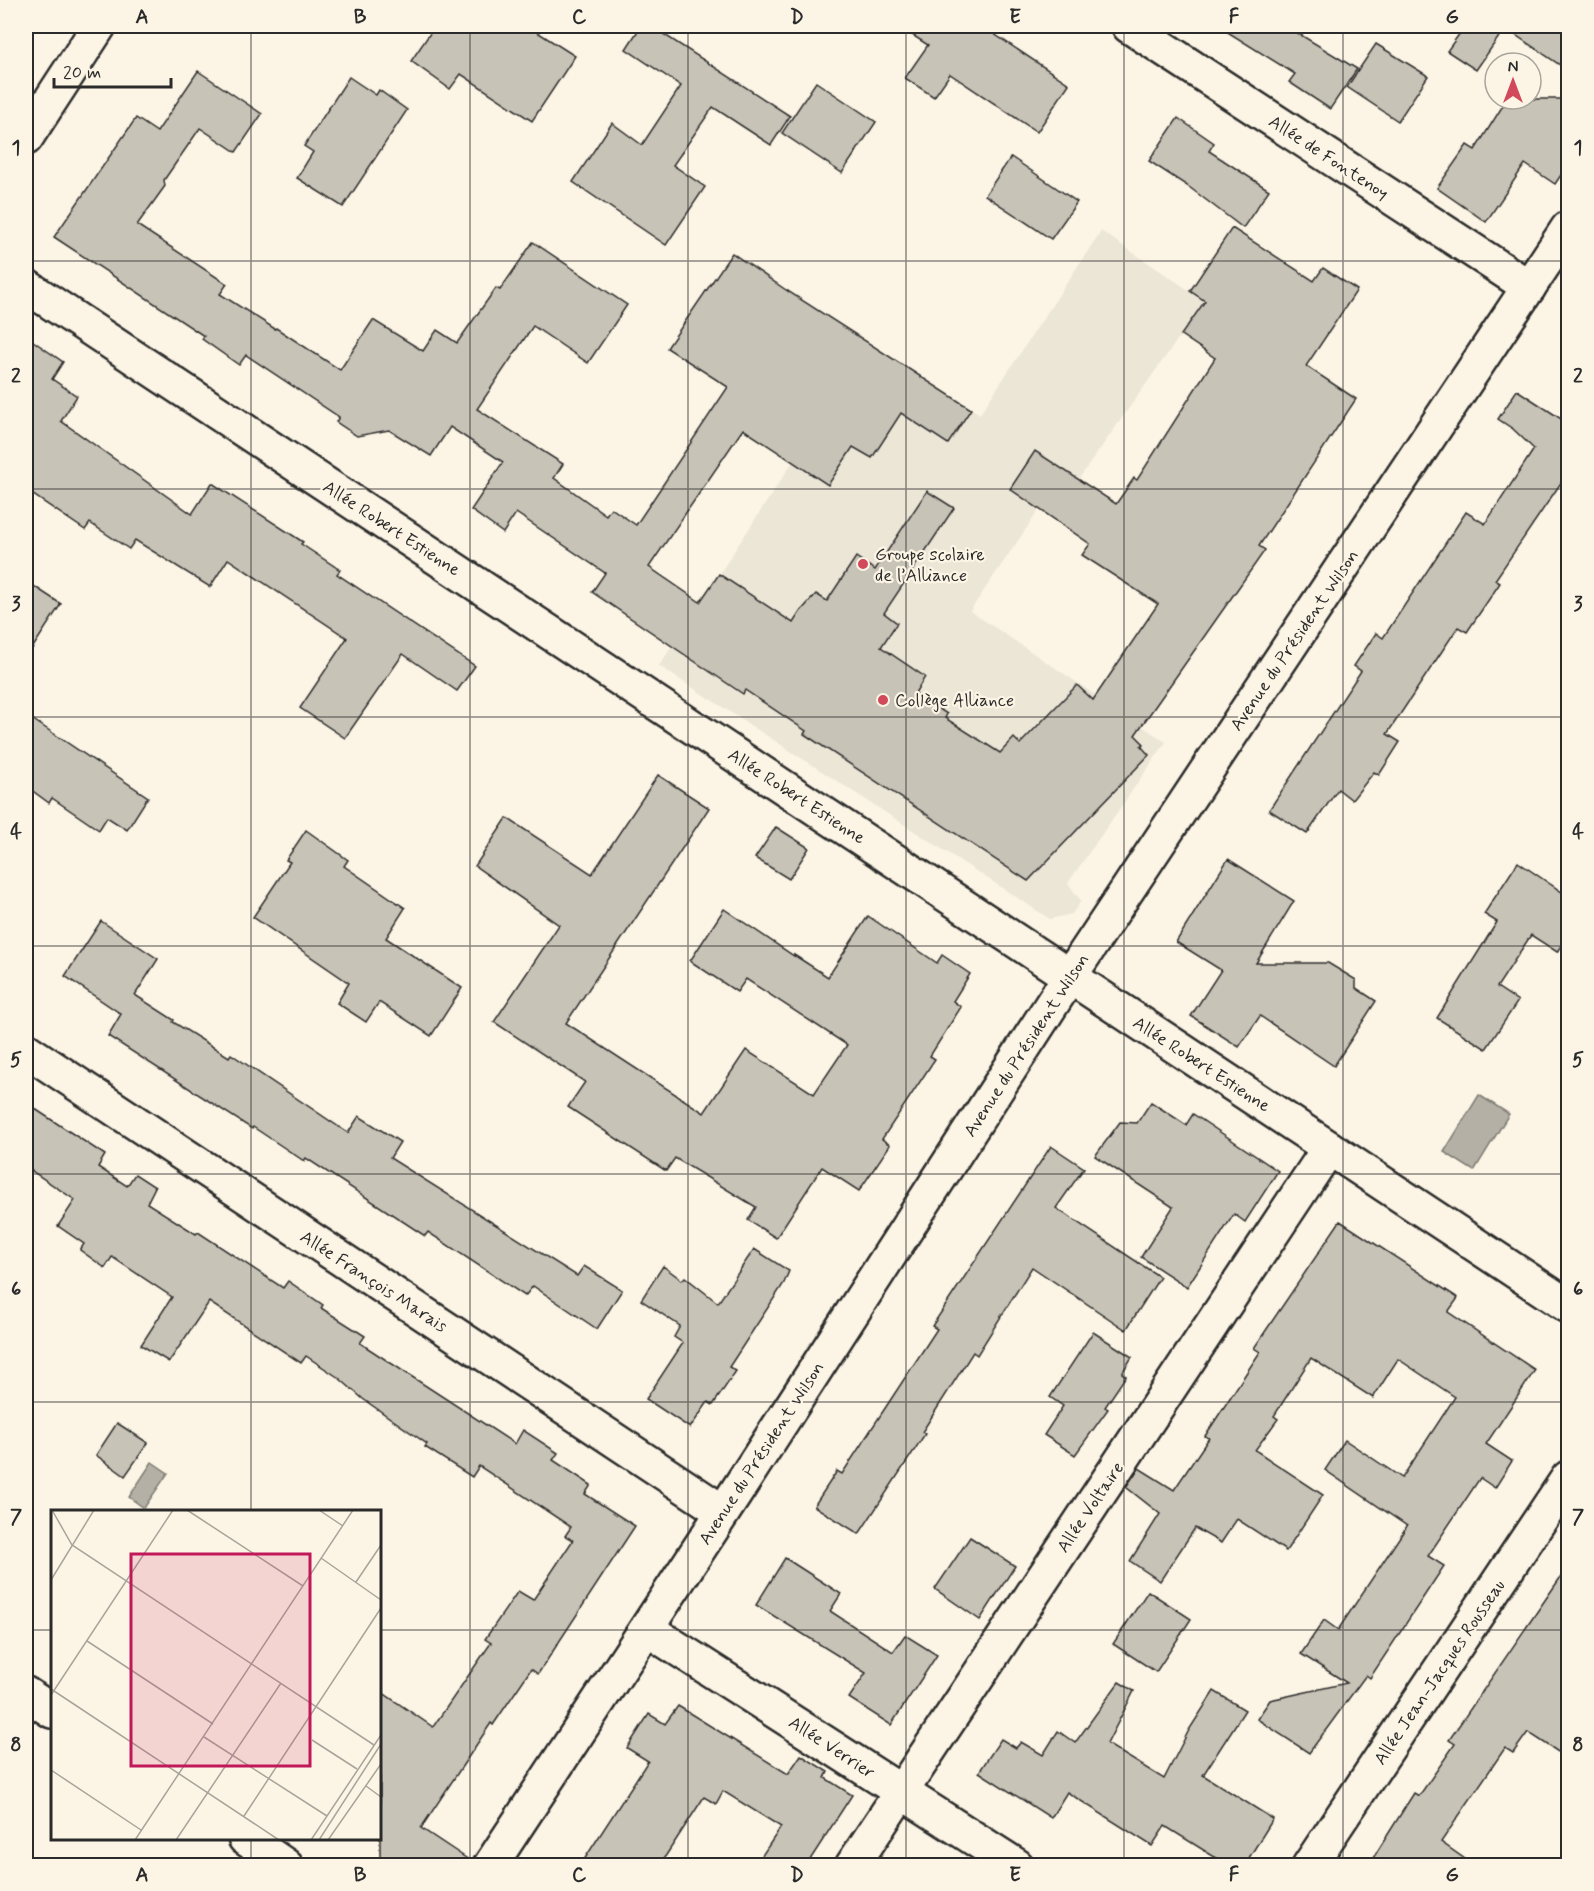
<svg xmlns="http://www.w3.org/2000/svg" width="1594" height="1891" font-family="Mynerve,sans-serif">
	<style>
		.built { fill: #ece6d7 }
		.water { fill: #b4b0a5; stroke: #7d7b74; stroke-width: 1.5 }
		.building { fill: #c8c3b7; stroke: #2b2b2b; stroke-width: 1.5 }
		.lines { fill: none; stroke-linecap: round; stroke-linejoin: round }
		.street-casing { stroke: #2b2b2b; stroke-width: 38 }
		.street { stroke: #fcf5e5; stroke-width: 33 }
		.grid { fill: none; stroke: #2b2b2b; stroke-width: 1.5; stroke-opacity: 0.55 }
		.poi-dot { fill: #d1495b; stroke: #fcf5e5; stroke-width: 2 }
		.labels { text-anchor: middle; stroke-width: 4.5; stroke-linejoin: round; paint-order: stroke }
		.street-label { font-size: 18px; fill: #2b2b2b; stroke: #fcf5e5 }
		.poi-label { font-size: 18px; fill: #2b2b2b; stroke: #fcf5e5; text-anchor: start }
		.inset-road { fill: none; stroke: #a8a49b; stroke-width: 1.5 }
		.view { fill: #c2185b; fill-opacity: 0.15; stroke: #c2185b; stroke-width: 3 }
		.inset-edge { fill: none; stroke: #2b2b2b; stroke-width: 3 }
		.neatline { fill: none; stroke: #2b2b2b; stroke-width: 2 }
		.grid-label { font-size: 20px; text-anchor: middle; font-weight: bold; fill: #2b2b2b }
	</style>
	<rect width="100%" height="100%" fill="#fcf5e5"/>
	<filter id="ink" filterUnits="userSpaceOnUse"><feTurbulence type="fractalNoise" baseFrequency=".0167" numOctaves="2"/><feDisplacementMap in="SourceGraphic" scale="12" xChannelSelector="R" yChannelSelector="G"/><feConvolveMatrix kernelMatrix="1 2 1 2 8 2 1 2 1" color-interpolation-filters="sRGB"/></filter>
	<g filter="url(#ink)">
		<!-- built -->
		<path class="built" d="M1101,231L1205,301L1051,518L1039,510L970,611L1166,742L1068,883L1081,901L1072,914L1050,919L659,666L870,344L980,414Z"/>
		<!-- water -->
		<g class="water">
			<path d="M1479,1095L1509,1114L1474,1171L1444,1152Z"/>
			<path d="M152,1462L168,1473L144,1508L129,1497Z"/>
		</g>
		<!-- building -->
		<g class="building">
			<path d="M435,26H528L575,56L532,121L461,74L450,89L411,61Z"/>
			<path d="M641,26H651L790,116L771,145L713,107L673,165L705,187L666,245L573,182L612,123L642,145L681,86L626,49Z"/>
			<path d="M898,26H982L1069,84L1037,132L950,74L934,97L905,78L928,45Z"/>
			<path d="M1218,26H1286L1357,69L1330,109L1289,82L1295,74Z"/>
			<path d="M1465,26H1569V71L1505,28L1476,70L1447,51Z"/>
			<path d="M1376,44L1428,76L1398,121L1347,87Z"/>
			<path d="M198,71L262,114L236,152L200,128L164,180L165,186L137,225L227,284L220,294L275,329L276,328L340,370L373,320L423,351L437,330L457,343L496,288L500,290L533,242L627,305L588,363L533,326L477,409L563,464L554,478L606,515L611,508L636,525L728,387L667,348L732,253L786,290L971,409L948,444L901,413L872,458L853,447L828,485L743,429L649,567L700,602L719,574L793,623L800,612L816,594L827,601L856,557L875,570L927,491L954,508L884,613L897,623L881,647L925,677L915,693L947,714L945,718L1000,753L1014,738L1020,744L1077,685L1093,700L1158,604L1082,555L1090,544L1010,489L1035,451L1116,504L1134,478L1137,480L1215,358L1181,335L1205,301L1190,291L1232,228L1314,281L1323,268L1357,290L1306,366L1356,399L1259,546L1265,550L1135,735L1144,744L1141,746L1149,755L1028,881L804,734L806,731L745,690L743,694L592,592L605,573L516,513L503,533L471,510L503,462L450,427L431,456L389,430L357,436L336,422L339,417L246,355L239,365L202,339L204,336L54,237L136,118L157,132Z"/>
			<path d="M349,77L376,95L379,90L407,110L343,207L297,178L313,152L304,146Z"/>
			<path d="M816,82L876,122L842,173L782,133Z"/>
			<path d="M1507,99H1569V163L1555,184L1525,164L1486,222L1437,188L1467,145L1475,150Z"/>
			<path d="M1178,118L1214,143L1209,151L1269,190L1243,228L1189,187L1149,161Z"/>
			<path d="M1011,157L1077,202L1051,239L985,195Z"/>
			<path d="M26,336L63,362L52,379L77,396L61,421L192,514L212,483L303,542L301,544L340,570L337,574L475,666L457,691L403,654L345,738L300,708L347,638L228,559L210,587L135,540L129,549L90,523L85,530L26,490Z"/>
			<path d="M1517,390L1569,424V471L1495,580L1500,583L1467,632L1458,627L1387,734L1400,742L1379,775L1374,772L1352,800L1338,789L1307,834L1269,810L1361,671L1354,666L1376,633L1383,638L1466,512L1485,524L1534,449L1513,429L1498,419Z"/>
			<path d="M26,581L61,604L26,658Z"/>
			<path d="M26,715L148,797L127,830L107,817L99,830L52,798L49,803L26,786Z"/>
			<path d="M658,775L709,808L566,1023L704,1113L746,1050L814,1094L847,1045L746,979L737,992L690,961L724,909L794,956V955L828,977L868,916L937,963L942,955L970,974L953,1001L961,1007L930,1056L935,1059L882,1139L890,1145L859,1191L822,1167L776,1238L748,1220L756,1207L675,1158L666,1171L568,1107L585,1082L494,1022L559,925L475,866L507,818L592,874Z"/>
			<path d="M776,827L809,848L789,879L755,858Z"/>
			<path d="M306,830L348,860L344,866L405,908L386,938L462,988L431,1036L379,1002L366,1022L337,1003L349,983L253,917L290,862L286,860Z"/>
			<path d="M1228,859L1294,901L1256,963H1328L1356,980V988L1376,1001L1334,1066L1260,1016L1239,1047L1191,1016L1221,970L1176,942Z"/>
			<path d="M1518,862L1569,897V933L1557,952L1531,935L1497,987L1518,1001L1486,1049L1437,1018L1497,922L1484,914Z"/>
			<path d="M101,921L158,959L135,995L174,1020L173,1022L229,1057L231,1054L348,1133L359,1116L400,1142L390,1158L577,1276L584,1266L622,1290L597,1329L533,1286L525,1296L428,1232L425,1236L306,1158L304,1161L253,1127L252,1129L108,1036L121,1014L65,976Z"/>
			<path d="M1151,1102L1186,1125L1193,1114L1278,1171L1245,1222L1234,1214L1187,1287L1141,1257L1173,1207L1095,1156L1120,1122L1137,1123Z"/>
			<path d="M26,1103L105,1155L98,1167L127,1186L135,1174L155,1187L147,1203L196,1234L198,1232L283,1288L288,1281L323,1305L321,1308L365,1336L360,1343L515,1444L523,1430L558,1453L553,1460L591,1485L585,1494L635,1526L538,1674L531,1669L493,1725L491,1723L421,1828L472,1862L471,1866H380V1691L433,1727L491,1643L485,1639L518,1591L533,1600L573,1540L565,1536L571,1527L479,1466L472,1477L425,1447L427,1444L363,1399L339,1378L306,1356L301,1363L209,1302L169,1362L141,1345L172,1297L112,1257L105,1268L80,1250L84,1244L58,1226L75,1200L26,1167Z"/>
			<path d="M1051,1146L1084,1168L1056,1208L1160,1277L1126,1330L1032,1267L977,1355L973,1352L922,1432L925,1434L859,1534L814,1506L837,1471L842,1474L937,1329L932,1326Z"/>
			<path d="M1340,1221L1458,1298L1448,1312L1535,1370L1486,1444L1512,1461L1495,1488L1480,1478L1428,1556L1444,1566L1370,1678L1366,1675L1309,1753L1257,1719L1270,1700L1347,1683L1301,1654L1324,1620L1338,1630L1407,1526L1325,1470L1345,1440L1402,1478L1455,1397L1398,1359L1373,1398L1311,1358L1274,1416L1278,1419L1255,1450L1323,1495L1286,1551L1237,1519L1221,1543L1195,1528L1160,1581L1130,1561L1160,1514L1126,1487L1139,1468L1174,1490L1209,1438L1205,1436L1260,1352L1254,1348Z"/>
			<path d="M754,1249L789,1271L784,1283L729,1367L736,1371L713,1405L708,1402L690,1428L646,1399L683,1343L674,1337L680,1326L641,1300L663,1266L682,1280L685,1277L718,1303Z"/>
			<path d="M1093,1332L1132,1357L1122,1373L1126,1376L1105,1407L1108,1409L1075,1455L1044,1435L1063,1406L1050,1397Z"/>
			<path d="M117,1423L148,1443L125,1476L96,1455Z"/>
			<path d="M970,1537L1015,1566L980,1620L935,1589Z"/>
			<path d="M785,1558L841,1594L830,1611L893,1652L905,1635L937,1655L891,1725L849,1698L866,1673L756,1605Z"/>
			<path d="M1569,1565V1759L1528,1732L1513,1753L1505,1748L1441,1842L1475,1866H1368L1414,1793L1419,1796L1455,1744L1449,1740Z"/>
			<path d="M1148,1591L1191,1619L1156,1672L1113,1644Z"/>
			<path d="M1119,1682L1134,1691L1107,1744L1164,1779L1189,1730L1214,1691L1245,1710L1203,1775L1273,1819L1244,1866H1229L1165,1826L1152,1846L1067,1792L1051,1818L979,1772L1001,1739L1016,1748L1021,1742L1043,1755L1058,1731L1075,1743Z"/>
			<path d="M678,1706L788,1774L801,1755L828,1772L825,1778L852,1795L806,1866H755L781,1827L723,1791L716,1804L704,1797L659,1866H580L648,1761L627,1748L649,1714L665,1724Z"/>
		</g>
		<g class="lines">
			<defs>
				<g id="street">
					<path d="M1129,26L1529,287"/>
					<path d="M26,138L99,26"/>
					<path d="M26,286L1568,1306"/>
					<path d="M26,1050L723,1512"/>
					<path d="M647,1629L1017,1866"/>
					<path d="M26,1694L52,1711"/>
					<path d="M245,1838L286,1866"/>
					<path d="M490,1866L735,1494L1070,976L1568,228"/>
					<path d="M852,1866L1329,1148"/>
					<path d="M1309,1866L1568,1478"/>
				</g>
			</defs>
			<!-- street casing -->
			<use href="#street" class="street-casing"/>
			<!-- street -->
			<use href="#street" class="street"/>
		</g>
	</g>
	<!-- grid -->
	<path class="grid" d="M251,26V1512M470,26V1866M688,26V1866M906,26V1866M1124,26V1866M1343,26V1866M26,261H1568M26,489H1568M26,717H1568M26,946H1568M26,1174H1568M26,1402H1568M26,1630H52M380,1630H1568M251,1838V1866"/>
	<!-- markers -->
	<g class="poi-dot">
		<circle cx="863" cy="564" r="6"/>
		<circle cx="883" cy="700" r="6"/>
	</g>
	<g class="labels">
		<!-- street labels -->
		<g class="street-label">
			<text transform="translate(1329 157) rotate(33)" y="6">Allée de Fontenoy</text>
			<text transform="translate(392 528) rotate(33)" y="6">Allée Robert Estienne</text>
			<text transform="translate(1294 640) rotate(-56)" y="6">Avenue du Président Wilson</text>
			<text transform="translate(797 796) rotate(33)" y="6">Allée Robert Estienne</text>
			<text transform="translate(1026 1045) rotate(-57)" y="6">Avenue du Président Wilson</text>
			<text transform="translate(1202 1064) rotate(33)" y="6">Allée Robert Estienne</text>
			<text transform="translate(374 1281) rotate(33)" y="6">Allée François Marais</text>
			<text transform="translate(761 1453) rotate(-57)" y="6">Avenue du Président Wilson</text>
			<text transform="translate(1090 1507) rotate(-56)" y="6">Allée Voltaire</text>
			<text transform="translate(1439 1672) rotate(-56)" y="6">Allée Jean-Jacques Rousseau</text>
			<text transform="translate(832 1747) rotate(33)" y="6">Allée Verrier</text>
		</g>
		<!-- poi labels -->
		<g class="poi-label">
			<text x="875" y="560">Groupe scolaire<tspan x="875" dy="21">de l’Alliance</tspan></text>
			<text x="895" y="706">Collège Alliance</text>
		</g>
	</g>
	<!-- overview -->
	<g transform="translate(51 1510)">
		<rect width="330" height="330" fill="#fcf5e5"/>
		<path class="inset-road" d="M1,0L21,35L323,235M136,0L252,76M268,0L292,16M270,48L330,90M0,70L43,0M305,72L330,35M36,131L162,214M0,179L228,330M0,185L122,0M153,227L276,306M261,230L306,259M0,260L90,320M315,276L330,287M193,306L330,98M84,330L302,0M125,330L230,173M260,330L330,225M268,330L330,234M277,330L330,254"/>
		<path class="view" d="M80,44H259V256H80Z"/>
		<rect width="330" height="330" class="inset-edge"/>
	</g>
	<!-- margin -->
	<rect width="1594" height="1891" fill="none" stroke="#fcf5e5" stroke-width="66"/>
	<!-- north arrow -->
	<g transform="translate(1513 81)"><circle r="28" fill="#fcf5e5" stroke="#a8a49b" stroke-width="1.5"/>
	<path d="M0-4.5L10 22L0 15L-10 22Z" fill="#d1495b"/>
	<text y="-9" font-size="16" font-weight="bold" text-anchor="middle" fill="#2b2b2b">N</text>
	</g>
	<!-- scale -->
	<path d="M54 78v9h117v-9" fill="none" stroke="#2b2b2b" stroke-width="3"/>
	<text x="63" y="78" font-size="18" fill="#2b2b2b" stroke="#fcf5e5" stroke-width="4.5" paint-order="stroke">20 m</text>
	<rect x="33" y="33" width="1528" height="1825" class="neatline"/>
	<g class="grid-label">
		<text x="142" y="23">A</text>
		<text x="360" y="23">B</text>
		<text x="579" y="23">C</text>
		<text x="797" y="23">D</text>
		<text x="1015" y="23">E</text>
		<text x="1234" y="23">F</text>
		<text x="1452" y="23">G</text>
		<text x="16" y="154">1</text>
		<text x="1578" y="154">1</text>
		<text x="16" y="382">2</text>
		<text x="1578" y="382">2</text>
		<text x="16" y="610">3</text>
		<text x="1578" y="610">3</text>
		<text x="16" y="838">4</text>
		<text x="1578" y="838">4</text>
		<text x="16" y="1066">5</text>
		<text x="1578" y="1066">5</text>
		<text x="16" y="1295">6</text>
		<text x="1578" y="1295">6</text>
		<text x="16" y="1523">7</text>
		<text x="1578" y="1523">7</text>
		<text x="16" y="1751">8</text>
		<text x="1578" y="1751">8</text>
		<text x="142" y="1881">A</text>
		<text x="360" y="1881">B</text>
		<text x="579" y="1881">C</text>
		<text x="797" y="1881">D</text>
		<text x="1015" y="1881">E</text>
		<text x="1234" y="1881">F</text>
		<text x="1452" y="1881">G</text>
	</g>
</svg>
